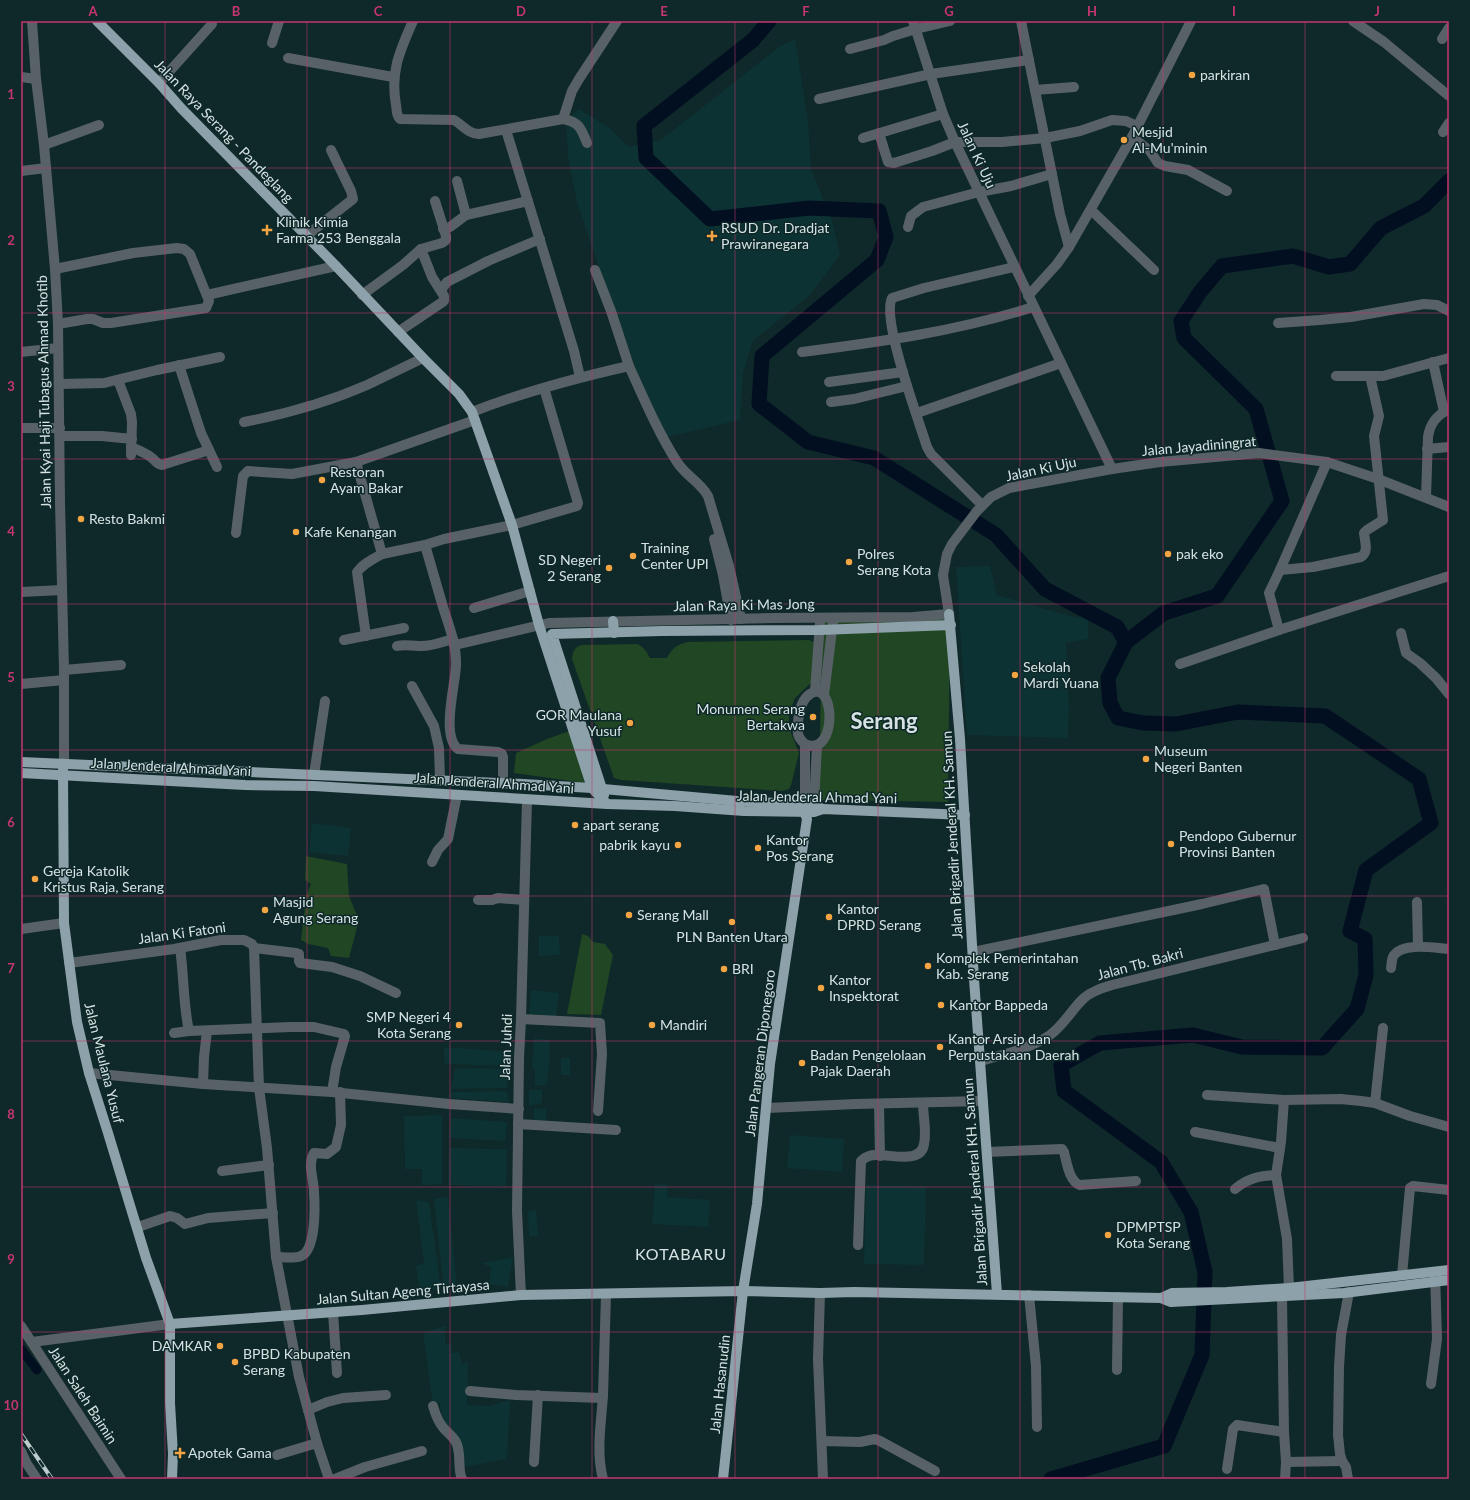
<svg xmlns="http://www.w3.org/2000/svg" width="1470" height="1500" font-family="Lato,sans-serif">
	<style>
		.built { fill: #0d3233 }
		.green { fill: #204624 }
		.lines { fill: none; stroke-linecap: round; stroke-linejoin: round }
		.canal { stroke: #010f21; stroke-width: 9 }
		.river { stroke: #010f21; stroke-width: 15 }
		.minor { stroke: #586266; stroke-width: 10 }
		.major { stroke: #8ca1a9; stroke-width: 10 }
		.rail-casing { stroke: #bccccc; stroke-width: 4 }
		.rail { stroke: #0f2829; stroke-width: 2.5; stroke-dasharray: 8; stroke-linecap: butt }
		.grid { fill: none; stroke: #c5366f; stroke-width: 1; stroke-opacity: 0.55 }
		.poi-dot { fill: #f3a443; stroke: #0f2829; stroke-width: 1.5 }
		.labels { text-anchor: middle; stroke-width: 3; stroke-linejoin: round; paint-order: stroke }
		.poi-label { font-size: 14px; fill: #d5e3e3; stroke: #0f2829; text-anchor: start }
		.street-label { font-size: 14px; fill: #d5e3e3; stroke: #0f2829 }
		.quarter-label { font-size: 16px; letter-spacing: 1px; fill: #d5e3e3; stroke: #0f2829 }
		.town-label { font-size: 22px; font-weight: bold; fill: #d5e3e3; stroke: #0f2829 }
		.neatline { fill: none; stroke: #c5366f; stroke-width: 1.5 }
		.grid-label { font-size: 13px; text-anchor: middle; font-weight: bold; fill: #c5366f }
	</style>
	<rect width="100%" height="100%" fill="#0f2829"/>
	<!-- built -->
	<g class="built">
		<path d="M795,39L808,121L811,170L831,217L840,255L810,295L753,341L743,373L740,420L667,437L643,387L607,291L577,202L568,157L566,119L579,109L608,127L629,147L661,140L779,47Z"/>
		<path d="M990,566L997,595L1070,616L1088,619V639L1066,643L1069,708L1068,738L967,735L956,567Z"/>
		<path d="M312,823L351,828L348,856L309,852Z"/>
		<path d="M539,936H559L560,955L539,956Z"/>
		<path d="M531,990L559,993L556,1017L529,1015Z"/>
		<path d="M534,1038L550,1040L549,1070H548L547,1085H535V1069H532Z"/>
		<path d="M443,1047L512,1052L510,1066L445,1064Z"/>
		<rect x="561" y="1058" width="9" height="17"/>
		<path d="M455,1068L509,1069L507,1088L451,1089Z"/>
		<path d="M529,1090H542V1103L529,1106Z"/>
		<path d="M507,1091L509,1102L449,1098L450,1092Z"/>
		<path d="M534,1108L546,1109V1123L534,1121Z"/>
		<path d="M442,1115V1184L422,1185V1169H405L404,1116Z"/>
		<path d="M451,1118L507,1122L505,1141L449,1138Z"/>
		<path d="M790,1135L844,1139L842,1172L787,1168Z"/>
		<path d="M449,1148L507,1149L506,1186L448,1185Z"/>
		<path d="M655,1184L668,1185L667,1197L710,1200L708,1227L652,1224Z"/>
		<path d="M866,1185L926,1186L924,1265L864,1264Z"/>
		<path d="M448,1197L457,1287L444,1291L434,1199Z"/>
		<path d="M416,1200L429,1202L441,1289L420,1290L416,1266L424,1263Z"/>
		<path d="M536,1210L538,1236H529L528,1211Z"/>
		<path d="M513,1257L508,1287L489,1284L491,1267L481,1263Z"/>
		<path d="M445,1326V1344L452,1343L451,1353L459,1352L462,1364L468,1362L467,1405L489,1406L510,1400L507,1459L464,1467L443,1421L439,1402L433,1405L423,1332Z"/>
	</g>
	<!-- green -->
	<g class="green">
		<path d="M822,617L950,618L948,802L819,800Z"/>
		<path d="M809,640L813,642L816,645L812,682L795,698L791,708L789,717V728L799,753L791,785L789,789L782,791L621,780L614,778L572,659C573,651 574,648 581,645L637,644C644,647 646,651 650,658H667C672,648 677,645 687,642Z"/>
		<path d="M572,730L585,783L514,773L516,753L547,739Z"/>
		<path d="M306,856L347,864L349,896L359,920L349,958L331,956L328,948L308,944L301,940L306,896L311,884L305,880Z"/>
		<path d="M582,934L588,936L593,942L605,944L613,955L601,1015L567,1014Z"/>
	</g>
	<g class="lines">
		<!-- canal -->
		<path class="canal" d="M21,1349L37,1370"/>
		<!-- river -->
		<g class="river">
			<path d="M769,21L753,40L644,126L646,158L710,219L809,208L879,211L886,237L877,260L762,356L759,404L808,442L874,458L996,535L1045,589L1117,627L1126,642L1108,678L1110,703L1118,718L1143,723L1176,724L1238,712L1325,716L1419,779L1431,823L1366,870L1350,931L1365,939L1366,975L1357,1009L1322,1048L1242,1047L1193,1035L1100,1043L1061,1065L1064,1091L1161,1162L1191,1212L1205,1272L1202,1355L1164,1446L1051,1479"/>
			<path d="M1126,642L1164,613L1217,596L1282,501L1256,409L1184,338L1181,321L1200,292L1222,266L1293,256L1329,267L1350,264L1381,228L1424,206L1449,181"/>
		</g>
		<!-- minor -->
		<g class="minor">
			<path d="M32,21L36,79L44,145L55,269L58,324L60,502L64,670V764"/>
			<path d="M413,21C400,51 390,71 396,105C397,110 396,115 400,119L454,120C464,126 467,133 479,134L563,119C579,122 581,128 587,143"/>
			<path d="M913,21L943,114L955,142L1112,469"/>
			<path d="M1021,21L1060,214L1069,247"/>
			<path d="M1353,21L1384,42L1449,96"/>
			<path d="M1442,39L1449,28"/>
			<path d="M272,43L279,21"/>
			<path d="M850,49L884,40L893,36L916,29L950,21"/>
			<path d="M288,58L393,77"/>
			<path d="M21,77L36,79"/>
			<path d="M159,83L212,24"/>
			<path d="M1035,90L1074,87"/>
			<path d="M819,99L931,74L1029,60"/>
			<path d="M563,119L572,91L579,79L617,21"/>
			<path d="M506,130L574,351L580,377"/>
			<path d="M1443,132L1449,123"/>
			<path d="M879,133L888,162L894,163L932,151L955,142H1002L1045,138L1080,131L1112,120L1126,121L1137,126"/>
			<path d="M1132,137L1150,151L1158,163L1165,166L1188,170L1227,191"/>
			<path d="M863,138L943,114"/>
			<path d="M44,145L99,125"/>
			<path d="M21,171L46,168"/>
			<path d="M457,181L466,215"/>
			<path d="M1091,210L1154,270"/>
			<path d="M908,227L911,216L923,207L979,192L1011,186L1052,174"/>
			<path d="M443,229L450,227L466,215L528,201"/>
			<path d="M306,236L353,199L351,191L331,150"/>
			<path d="M55,269L133,253L177,248L184,249L190,254L209,301L206,308L111,323H103L93,319H87L58,324"/>
			<path d="M595,270L611,311L629,366"/>
			<path d="M441,290L447,282L488,261L540,239"/>
			<path d="M207,295L336,266"/>
			<path d="M362,295L403,265L421,249L442,243L446,240V236L435,201"/>
			<path d="M1028,296L1057,264L1069,247L1132,137L1191,21"/>
			<path d="M1278,323L1320,320L1351,317L1424,304L1437,305L1449,311"/>
			<path d="M398,332L444,301V296L432,277L421,249"/>
			<path d="M21,352L58,348"/>
			<path d="M802,352C880,342 958,331 1033,307"/>
			<path d="M1433,362L1444,412"/>
			<path d="M179,365L201,433L217,467"/>
			<path d="M1336,376H1383L1449,358"/>
			<path d="M118,380L131,414L132,422L131,455"/>
			<path d="M829,382L903,372"/>
			<path d="M60,384L104,383L157,370L220,357"/>
			<path d="M831,402L854,399L907,386"/>
			<path d="M472,412C523,392 576,378 629,366C644,399 658,432 677,462C685,475 700,482 708,496L729,566L741,619"/>
			<path d="M917,413L1061,363"/>
			<path d="M475,420L356,462L382,554L425,545L444,539L512,525L577,506L578,503L544,388"/>
			<path d="M244,422C286,414 328,402 367,385C386,376 404,367 423,358"/>
			<path d="M21,428H60"/>
			<path d="M60,436H102L132,439"/>
			<path d="M131,447C138,450 146,453 152,458C156,461 156,464 162,465L209,450"/>
			<path d="M1427,449L1449,447"/>
			<path d="M1426,497L1428,437C1430,423 1437,415 1449,409"/>
			<path d="M982,505L931,454L927,447C919,421 881,319 892,298L924,288L1014,267"/>
			<path d="M236,533L243,476L248,471L292,474L356,462"/>
			<path d="M714,539L723,575L731,620"/>
			<path d="M425,545C431,565 437,586 443,607C449,626 457,646 456,666C455,686 441,736 458,749L498,752L502,754L503,757V783"/>
			<path d="M1280,570L1313,567L1361,557C1369,552 1365,542 1364,533L1367,530L1383,520L1374,436L1379,416L1370,376"/>
			<path d="M21,592L62,590"/>
			<path d="M474,608L530,591"/>
			<path d="M1279,630L1269,593L1280,570L1327,462"/>
			<path d="M1401,633L1406,653L1420,663L1436,678L1449,694"/>
			<path d="M366,636L357,572C364,563 373,559 382,554"/>
			<path d="M344,640L404,628"/>
			<path d="M455,645L549,623L775,618L913,617L949,614L943,575L947,554L952,544L977,511L991,497L1009,488L1025,485L1112,469L1160,462L1259,453L1327,462L1378,479L1449,507"/>
			<path d="M397,646C405,644 411,646 419,646C430,647 442,642 453,639"/>
			<path d="M1180,664L1279,630L1449,576"/>
			<path d="M64,670L121,665"/>
			<path d="M21,684L64,680"/>
			<path d="M412,686L434,726L439,748L440,780"/>
			<path d="M815,691L820,622"/>
			<path d="M824,695L833,622"/>
			<path d="M805,744C833,757 836,697 819,692C815,691 813,692 810,694C799,701 797,722 798,734C799,739 802,741 805,744V804"/>
			<path d="M314,775L325,701"/>
			<path d="M814,805L817,745"/>
			<path d="M432,862L438,850L448,839L457,795"/>
			<path d="M478,900H492L498,898L524,900"/>
			<path d="M1417,902L1418,946"/>
			<path d="M21,929L64,923"/>
			<path d="M180,948C184,975 183,1004 189,1031"/>
			<path d="M254,948L296,953L299,954V961L300,963L332,967L360,976L396,993"/>
			<path d="M973,952L1202,904L1264,889L1275,945"/>
			<path d="M69,963L174,949L221,940H244L252,944L254,948L259,1088L267,1148L276,1257L299,1377L317,1443L329,1479"/>
			<path d="M1391,968C1392,964 1391,959 1394,955C1403,942 1435,948 1449,949"/>
			<path d="M521,1019L600,1023L602,1054L598,1111"/>
			<path d="M174,1033L189,1031L290,1027H314L344,1034L345,1036L336,1067L332,1092"/>
			<path d="M981,1061C1004,1054 1030,1049 1050,1035C1064,1025 1072,1009 1084,998C1092,991 1102,988 1112,985L1303,938"/>
			<path d="M89,1073L203,1084L332,1092L449,1104L519,1109"/>
			<path d="M203,1084L204,1057L207,1031"/>
			<path d="M1207,1095L1284,1100L1341,1099L1361,1101L1375,1103L1410,1116L1449,1127"/>
			<path d="M1284,1100L1281,1142L1276,1175L1287,1239L1289,1288"/>
			<path d="M1375,1103L1383,1028"/>
			<path d="M879,1104L880,1156"/>
			<path d="M767,1108L856,1104L983,1101"/>
			<path d="M518,1124L616,1130"/>
			<path d="M1195,1132L1280,1148"/>
			<path d="M987,1152L1062,1149L1064,1152C1067,1163 1069,1181 1080,1185L1136,1181"/>
			<path d="M222,1171L269,1165"/>
			<path d="M1235,1189C1248,1178 1259,1176 1276,1175"/>
			<path d="M138,1227L170,1216L177,1218L185,1224L208,1218L273,1213"/>
			<path d="M858,1245L861,1161C863,1159 866,1157 869,1156C883,1151 921,1167 924,1144C927,1131 923,1117 923,1103"/>
			<path d="M276,1257C283,1257 295,1259 301,1256C316,1250 315,1207 314,1192C314,1179 307,1165 314,1153L327,1154L336,1147L341,1125L340,1092"/>
			<path d="M1402,1275L1410,1188L1413,1186L1449,1190"/>
			<path d="M820,1293L818,1359L823,1479"/>
			<path d="M521,1295L517,1211L519,1058L521,1019L527,800"/>
			<path d="M1029,1295L1036,1366L1037,1427"/>
			<path d="M1282,1297L1284,1432L1286,1462L1285,1479"/>
			<path d="M333,1312L337,1373"/>
			<path d="M21,1326L121,1479"/>
			<path d="M32,1342L170,1324"/>
			<path d="M1117,1370L1118,1297"/>
			<path d="M1431,1384L1437,1339L1435,1273"/>
			<path d="M470,1391L516,1395L602,1398"/>
			<path d="M433,1406C435,1413 437,1420 442,1426C446,1432 453,1436 456,1442C462,1454 457,1469 462,1479"/>
			<path d="M308,1410L327,1402L343,1398L386,1395"/>
			<path d="M822,1441L860,1442L875,1439L880,1441L935,1471"/>
			<path d="M21,1451L27,1464L37,1479"/>
			<path d="M277,1455L317,1443"/>
			<path d="M534,1462L538,1395"/>
			<path d="M1286,1462L1342,1461"/>
			<path d="M1227,1469L1233,1429L1237,1425L1284,1432"/>
			<path d="M335,1479L365,1467L422,1451"/>
			<path d="M603,1479C596,1452 601,1424 603,1396C604,1363 605,1329 606,1295"/>
			<path d="M1348,1479L1346,1467L1342,1461L1340,1454L1338,1435L1339,1367L1341,1335L1349,1292"/>
		</g>
		<!-- major -->
		<g class="major">
			<path d="M97,21L159,83L181,108L336,266L423,358L459,394L472,412L512,525L539,625L592,788L607,804"/>
			<path d="M949,614L960,739L974,979L997,1294"/>
			<path d="M613,621L614,633"/>
			<path d="M21,762L523,784L592,788L737,801L814,805L823,809"/>
			<path d="M63,770L64,923L77,1022L89,1073L108,1133L146,1258L170,1324V1403L173,1454L172,1479"/>
			<path d="M21,773L245,785L314,786L607,804L675,806L744,811L814,812L823,809L965,815"/>
			<path d="M604,795L552,634L662,631L820,630L951,625"/>
			<path d="M1161,1298L1172,1293L1227,1292L1289,1288L1449,1270"/>
			<path d="M170,1324L362,1310L521,1295L743,1291L820,1293L854,1292L1161,1298L1171,1302L1344,1293L1449,1280"/>
			<path d="M723,1479L743,1291L757,1204L770,1064L807,819L804,811V806"/>
		</g>
		<defs>
			<path id="rail" d="M21,1434L52,1479"/>
		</defs>
		<!-- rail casing -->
		<use href="#rail" class="rail-casing"/>
		<!-- rail -->
		<use href="#rail" class="rail"/>
	</g>
	<!-- grid -->
	<path class="grid" d="M165,21V1479M307,21V1479M450,21V1479M592,21V1479M735,21V1479M878,21V1479M1020,21V1479M1163,21V1479M1305,21V1479M21,168H1449M21,313H1449M21,459H1449M21,604H1449M21,750H1449M21,896H1449M21,1041H1449M21,1187H1449M21,1332H1449"/>
	<!-- markers -->
	<g class="poi-dot">
		<circle cx="1192" cy="75" r="4"/>
		<circle cx="1124" cy="140" r="4"/>
		<path d="M265 224h4v4h4v4h-4v4h-4v-4h-4v-4h4z"/>
		<path d="M710 230h4v4h4v4h-4v4h-4v-4h-4v-4h4z"/>
		<circle cx="322" cy="480" r="4"/>
		<circle cx="81" cy="519" r="4"/>
		<circle cx="296" cy="532" r="4"/>
		<circle cx="1168" cy="554" r="4"/>
		<circle cx="633" cy="556" r="4"/>
		<circle cx="849" cy="562" r="4"/>
		<circle cx="609" cy="568" r="4"/>
		<circle cx="1015" cy="675" r="4"/>
		<circle cx="813" cy="717" r="4"/>
		<circle cx="630" cy="723" r="4"/>
		<circle cx="1146" cy="759" r="4"/>
		<circle cx="575" cy="825" r="4"/>
		<circle cx="1171" cy="844" r="4"/>
		<circle cx="678" cy="845" r="4"/>
		<circle cx="758" cy="848" r="4"/>
		<circle cx="35" cy="879" r="4"/>
		<circle cx="265" cy="910" r="4"/>
		<circle cx="629" cy="915" r="4"/>
		<circle cx="829" cy="917" r="4"/>
		<circle cx="732" cy="922" r="4"/>
		<circle cx="928" cy="966" r="4"/>
		<circle cx="724" cy="969" r="4"/>
		<circle cx="821" cy="988" r="4"/>
		<circle cx="941" cy="1005" r="4"/>
		<circle cx="459" cy="1025" r="4"/>
		<circle cx="652" cy="1025" r="4"/>
		<circle cx="940" cy="1047" r="4"/>
		<circle cx="802" cy="1063" r="4"/>
		<circle cx="1108" cy="1235" r="4"/>
		<circle cx="220" cy="1346" r="4"/>
		<circle cx="235" cy="1362" r="4"/>
		<path d="M178 1447h4v4h4v4h-4v4h-4v-4h-4v-4h4z"/>
	</g>
	<g class="labels">
		<!-- poi labels -->
		<g class="poi-label">
			<text x="1200" y="80">parkiran</text>
			<text x="1132" y="137">Mesjid<tspan x="1132" dy="16">Al-Mu'minin</tspan></text>
			<text x="276" y="227">Klinik Kimia<tspan x="276" dy="16">Farma 253 Benggala</tspan></text>
			<text x="721" y="233">RSUD Dr. Dradjat<tspan x="721" dy="16">Prawiranegara</tspan></text>
			<text x="330" y="477">Restoran<tspan x="330" dy="16">Ayam Bakar</tspan></text>
			<text x="89" y="524">Resto Bakmi</text>
			<text x="304" y="537">Kafe Kenangan</text>
			<text x="641" y="553">Training<tspan x="641" dy="16">Center UPI</tspan></text>
			<text x="857" y="559">Polres<tspan x="857" dy="16">Serang Kota</tspan></text>
			<text x="1176" y="559">pak eko</text>
			<text x="601" y="565" text-anchor="end">SD Negeri<tspan x="601" dy="16">2 Serang</tspan></text>
			<text x="1023" y="672">Sekolah<tspan x="1023" dy="16">Mardi Yuana</tspan></text>
			<text x="805" y="714" text-anchor="end">Monumen Serang<tspan x="805" dy="16">Bertakwa</tspan></text>
			<text x="622" y="720" text-anchor="end">GOR Maulana<tspan x="622" dy="16">Yusuf</tspan></text>
			<text x="1154" y="756">Museum<tspan x="1154" dy="16">Negeri Banten</tspan></text>
			<text x="583" y="830">apart serang</text>
			<text x="1179" y="841">Pendopo Gubernur<tspan x="1179" dy="16">Provinsi Banten</tspan></text>
			<text x="766" y="845">Kantor<tspan x="766" dy="16">Pos Serang</tspan></text>
			<text x="670" y="850" text-anchor="end">pabrik kayu</text>
			<text x="43" y="876">Gereja Katolik<tspan x="43" dy="16">Kristus Raja, Serang</tspan></text>
			<text x="273" y="907">Masjid<tspan x="273" dy="16">Agung Serang</tspan></text>
			<text x="837" y="914">Kantor<tspan x="837" dy="16">DPRD Serang</tspan></text>
			<text x="637" y="920">Serang Mall</text>
			<text x="732" y="942" text-anchor="middle">PLN Banten Utara</text>
			<text x="936" y="963">Komplek Pemerintahan<tspan x="936" dy="16">Kab. Serang</tspan></text>
			<text x="732" y="974">BRI</text>
			<text x="829" y="985">Kantor<tspan x="829" dy="16">Inspektorat</tspan></text>
			<text x="949" y="1010">Kantor Bappeda</text>
			<text x="451" y="1022" text-anchor="end">SMP Negeri 4<tspan x="451" dy="16">Kota Serang</tspan></text>
			<text x="660" y="1030">Mandiri</text>
			<text x="948" y="1044">Kantor Arsip dan<tspan x="948" dy="16">Perpustakaan Daerah</tspan></text>
			<text x="810" y="1060">Badan Pengelolaan<tspan x="810" dy="16">Pajak Daerah</tspan></text>
			<text x="1116" y="1232">DPMPTSP<tspan x="1116" dy="16">Kota Serang</tspan></text>
			<text x="212" y="1351" text-anchor="end">DAMKAR</text>
			<text x="243" y="1359">BPBD Kabupaten<tspan x="243" dy="16">Serang</tspan></text>
			<text x="188" y="1458">Apotek Gama</text>
		</g>
		<!-- street labels -->
		<g class="street-label">
			<text transform="translate(224 131) rotate(46)" y="5">Jalan Raya Serang - Pandeglang</text>
			<text transform="translate(977 155) rotate(65)" y="5">Jalan Ki Uju</text>
			<text transform="translate(44 392) rotate(-91)" y="5">Jalan Kyai Haji Tubagus Ahmad Khotib</text>
			<text transform="translate(1199 446) rotate(-5)" y="5">Jalan Jayadiningrat</text>
			<text transform="translate(1041 469) rotate(-12)" y="5">Jalan Ki Uju</text>
			<text transform="translate(744 605) rotate(-1)" y="5">Jalan Raya Ki Mas Jong</text>
			<text transform="translate(171 767) rotate(3)" y="5">Jalan Jenderal Ahmad Yani</text>
			<text transform="translate(494 783) rotate(4)" y="5">Jalan Jenderal Ahmad Yani</text>
			<text transform="translate(817 797) rotate(1)" y="5">Jalan Jenderal Ahmad Yani</text>
			<text transform="translate(952 835) rotate(-93)" y="5">Jalan Brigadir Jenderal KH. Samun</text>
			<text transform="translate(182 933) rotate(-8)" y="5">Jalan Ki Fatoni</text>
			<text transform="translate(1140 964) rotate(-15)" y="5">Jalan Tb. Bakri</text>
			<text transform="translate(506 1047) rotate(-88)" y="5">Jalan Juhdi</text>
			<text transform="translate(760 1053) rotate(-83)" y="5">Jalan Pangeran Diponegoro</text>
			<text transform="translate(104 1063) rotate(76)" y="5">Jalan Maulana Yusuf</text>
			<text transform="translate(975 1182) rotate(-94)" y="5">Jalan Brigadir Jenderal KH. Samun</text>
			<text transform="translate(403 1292) rotate(-5)" y="5">Jalan Sultan Ageng Tirtayasa</text>
			<text transform="translate(720 1384) rotate(-84)" y="5">Jalan Hasanudin</text>
			<text transform="translate(83 1395) rotate(57)" y="5">Jalan Saleh Baimin</text>
		</g>
		<!-- quarter labels -->
		<g class="quarter-label">
			<text x="681" y="1260">KOTABARU</text>
		</g>
		<!-- town labels -->
		<g class="town-label">
			<text x="884" y="729">Serang</text>
		</g>
	</g>
	<!-- border -->
	<rect width="1470" height="1500" fill="none" stroke="#0f2829" stroke-width="44"/>
	<rect x="22" y="22" width="1426" height="1456" class="neatline"/>
	<g class="grid-label">
		<text x="93" y="16">A</text>
		<text x="236" y="16">B</text>
		<text x="378" y="16">C</text>
		<text x="521" y="16">D</text>
		<text x="664" y="16">E</text>
		<text x="806" y="16">F</text>
		<text x="949" y="16">G</text>
		<text x="1092" y="16">H</text>
		<text x="1234" y="16">I</text>
		<text x="1377" y="16">J</text>
		<text x="11" y="99">1</text>
		<text x="11" y="245">2</text>
		<text x="11" y="391">3</text>
		<text x="11" y="536">4</text>
		<text x="11" y="682">5</text>
		<text x="11" y="827">6</text>
		<text x="11" y="973">7</text>
		<text x="11" y="1119">8</text>
		<text x="11" y="1264">9</text>
		<text x="11" y="1410">10</text>
	</g>
</svg>
